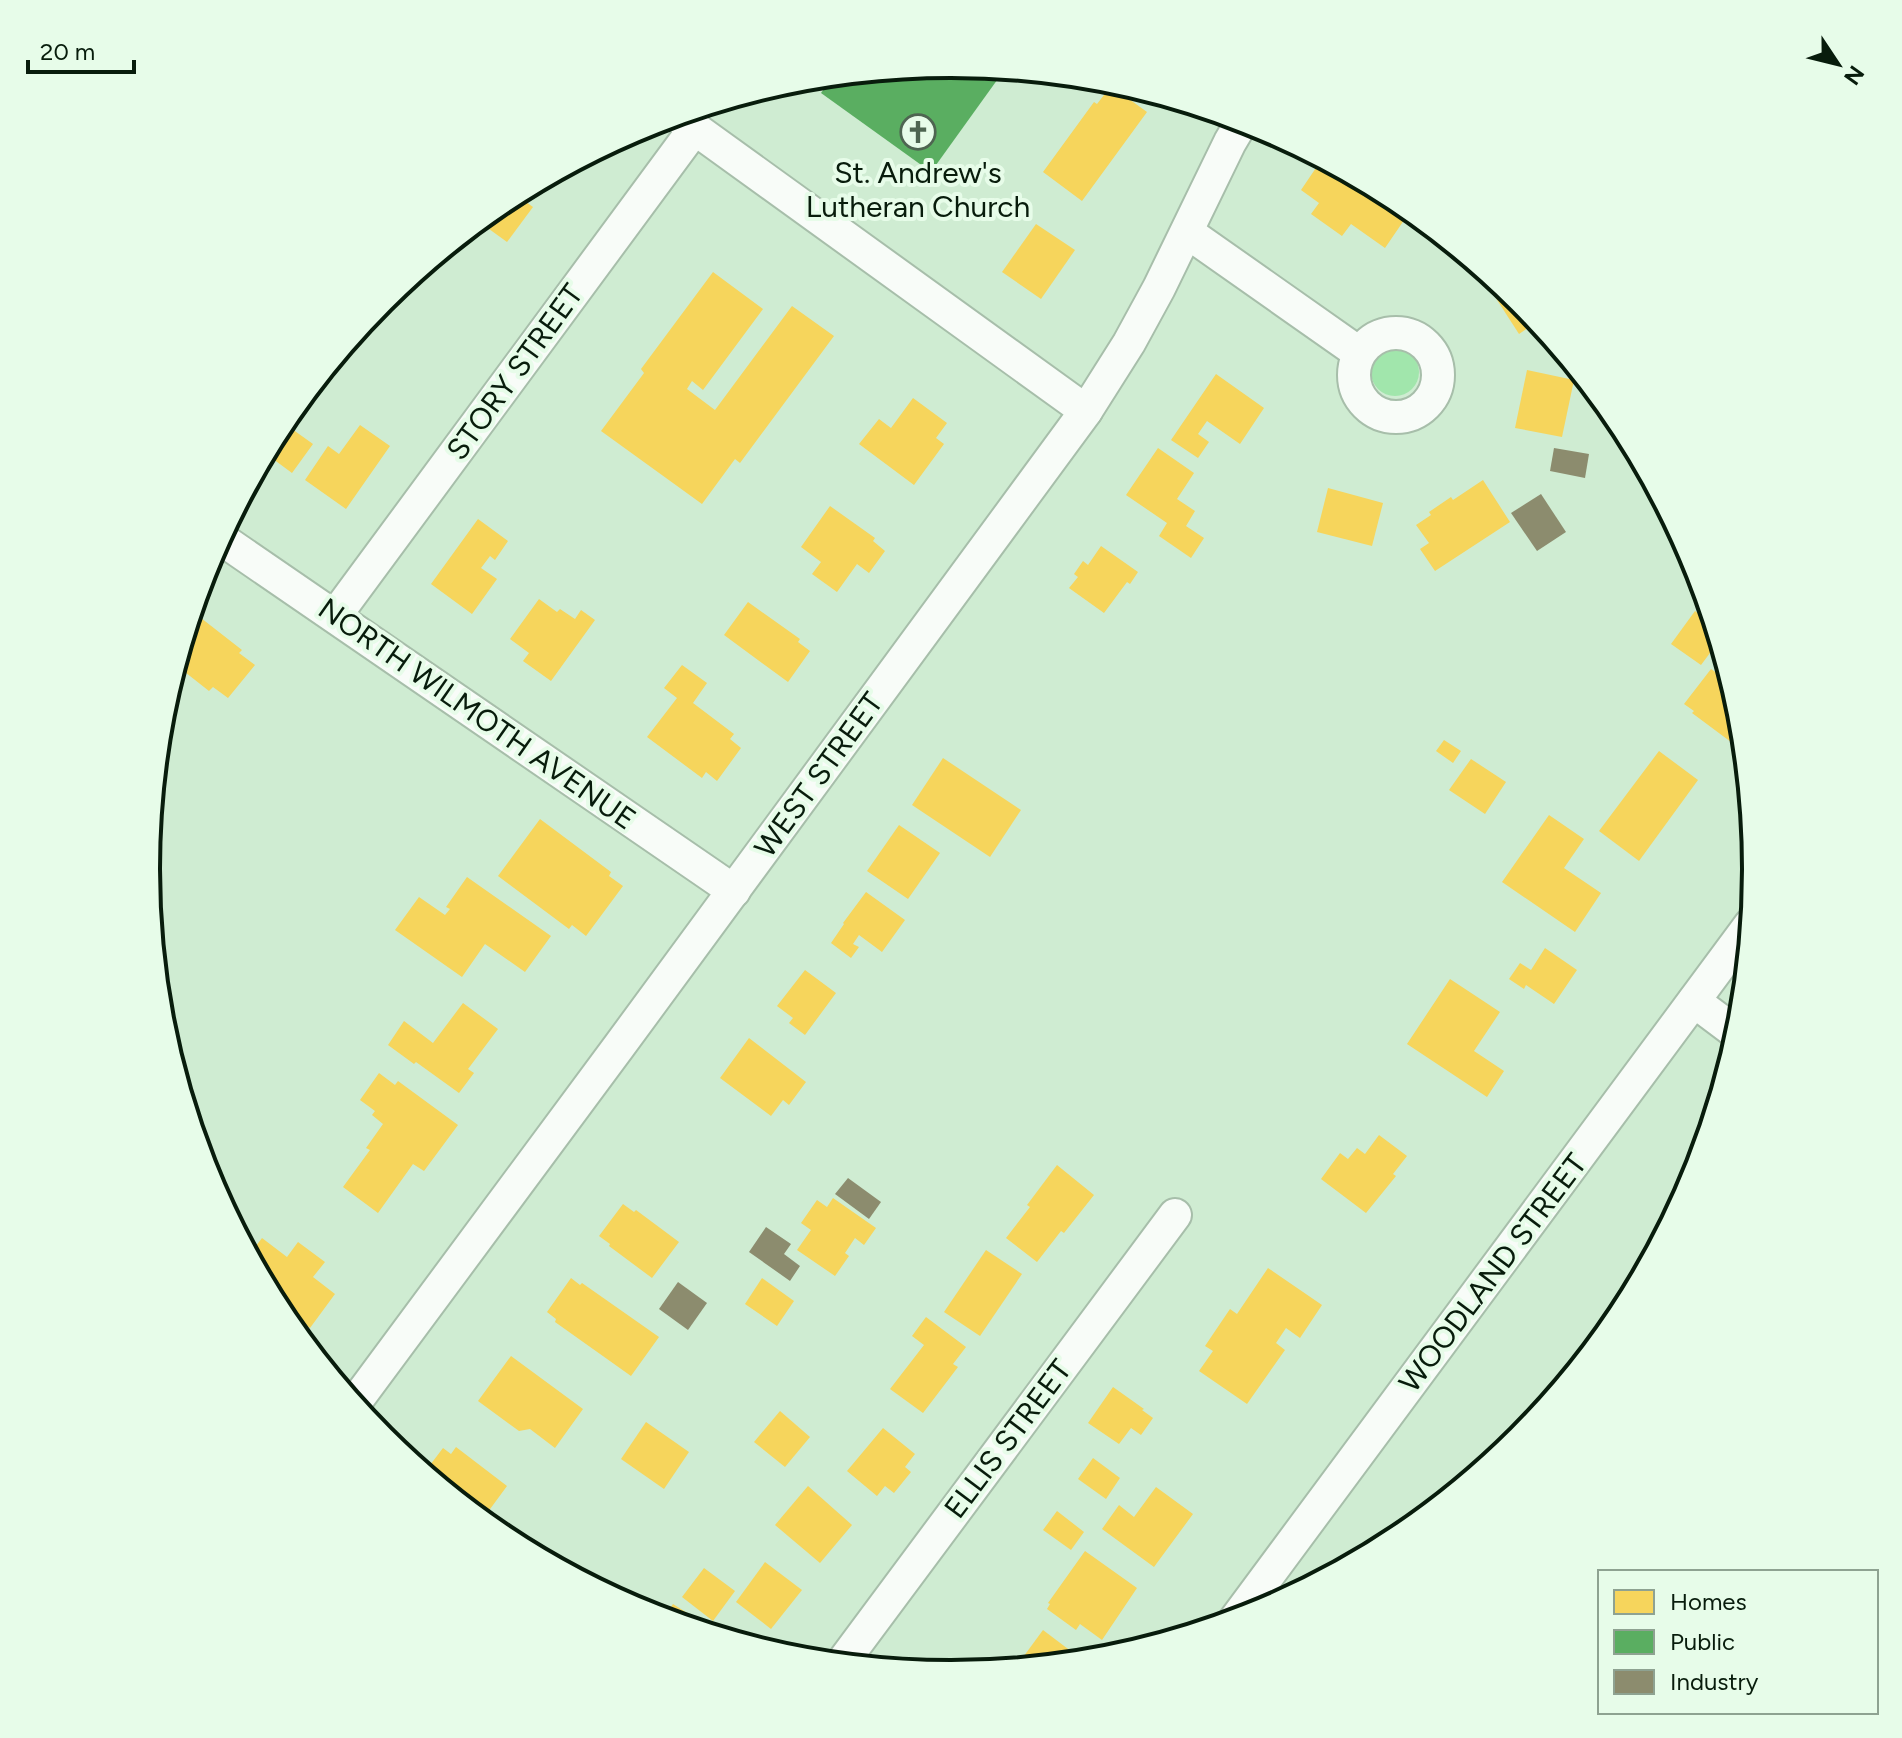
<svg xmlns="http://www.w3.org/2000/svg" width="1902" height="1738" font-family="Figtree,sans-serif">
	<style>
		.green { fill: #a1e6ac }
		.homes { fill: #f6d55c }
		.public { fill: #5aae61 }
		.industry { fill: #8c8c6e }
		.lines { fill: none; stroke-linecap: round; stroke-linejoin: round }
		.minor-casing { stroke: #a7beaa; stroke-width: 36 }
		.minor { stroke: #f8fcf8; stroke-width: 32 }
		.labels { text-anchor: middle; stroke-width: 8; stroke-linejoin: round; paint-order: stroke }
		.poi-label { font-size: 30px; fill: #081c0c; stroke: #e7fce9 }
		.street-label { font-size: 30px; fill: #081c0c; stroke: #e7fce9 }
		.rim { fill: none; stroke: #081c0c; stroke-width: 4 }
	</style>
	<rect width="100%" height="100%" fill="#cfecd2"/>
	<!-- green -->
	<circle class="green" cx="1395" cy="372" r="24"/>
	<!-- homes -->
	<g class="homes">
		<path d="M1111,86L1147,112L1082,201L1043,172L1094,102L1097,104Z"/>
		<path d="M1322,159L1388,194L1411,210L1385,248L1351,224L1342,236L1311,214L1319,203L1301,190Z"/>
		<path d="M515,194L533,207L507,242L478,221L504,199Z"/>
		<path d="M1036,224L1075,250L1041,299L1002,272Z"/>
		<path d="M713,272L763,309L703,390L692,381L687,389L715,410L792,306L834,336L740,463L735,459L702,504L601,431L644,373L641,369Z"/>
		<path d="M1500,283L1521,300L1538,321L1519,334L1490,289Z"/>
		<path d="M1527,370L1574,380L1562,437L1515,428Z"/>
		<path d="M1216,374L1264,408L1240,444L1207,421L1198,434L1209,442L1198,458L1171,440Z"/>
		<path d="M913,398L947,423L936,438L944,444L914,485L859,444L879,419L891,428Z"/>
		<path d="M294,406L303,413L292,429L313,444L292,473L265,453L282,421Z"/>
		<path d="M360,425L390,446L346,509L305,480L328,446L339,454Z"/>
		<path d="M1158,448L1194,473L1177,499L1195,511L1186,526L1204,538L1191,558L1159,536L1167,523L1126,495Z"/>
		<path d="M1483,480L1510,522L1435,571L1420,549L1429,543L1416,525L1431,515L1429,512L1451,497L1453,500Z"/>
		<path d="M1328,488L1383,503L1372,546L1317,532Z"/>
		<path d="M830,506L875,538L873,541L885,551L869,573L857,564L837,592L812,574L821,562L801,547Z"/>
		<path d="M478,519L508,541L495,560L490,556L481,568L497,579L472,614L431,584Z"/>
		<path d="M1101,546L1138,572L1130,584L1127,582L1104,613L1069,588L1078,577L1074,574L1083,561L1088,565Z"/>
		<path d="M539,599L557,612L560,609L575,619L581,610L595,620L551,681L523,661L529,653L510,639Z"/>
		<path d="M748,602L800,639L798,642L810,651L788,682L724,635Z"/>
		<path d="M192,611L242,650L239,653L255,665L228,698L213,687L209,691L176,665Z"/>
		<path d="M1695,611L1714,625L1719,641L1701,665L1671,644Z"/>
		<path d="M682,665L707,683L693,703L734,734L730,739L741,748L717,781L706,772L702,778L647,737L677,698L664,688Z"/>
		<path d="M1711,669L1721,676L1724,671L1729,674L1741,712L1742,728L1731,742L1692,713L1694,711L1684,704Z"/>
		<path d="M167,692L178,701L160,724L162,712Z"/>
		<path d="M1444,740L1461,751L1453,763L1436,751Z"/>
		<path d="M1659,751L1698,780L1639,861L1599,831Z"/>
		<path d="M943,758L1021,810L990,857L912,805Z"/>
		<path d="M1471,759L1506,782L1485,814L1449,790Z"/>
		<path d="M1549,815L1584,839L1564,868L1601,893L1575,932L1502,882Z"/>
		<path d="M540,819L611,872L609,876L623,886L586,936L572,925L569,929L498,876Z"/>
		<path d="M899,825L940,853L908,899L867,871Z"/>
		<path d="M467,877L551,936L525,972L485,944L462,977L395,930L419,897L445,915L450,909L446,907Z"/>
		<path d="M866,892L905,920L882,952L859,935L853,944L859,947L851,958L831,943L844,924L843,923Z"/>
		<path d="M1545,948L1577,970L1554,1004L1526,985L1524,989L1509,979L1520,963L1531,970Z"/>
		<path d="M805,970L836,993L805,1035L789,1023L793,1018L777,1006Z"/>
		<path d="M1450,979L1500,1012L1474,1051L1504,1071L1487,1097L1407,1044Z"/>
		<path d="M463,1003L498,1029L468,1069L474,1073L459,1093L416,1062L414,1064L388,1045L404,1021L433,1043Z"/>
		<path d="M749,1038L806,1082L789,1105L783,1100L771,1116L720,1078Z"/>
		<path d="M379,1073L395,1085L398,1081L458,1125L424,1171L413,1164L378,1213L343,1187L370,1150L366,1148L383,1124L372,1115L375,1111L360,1100Z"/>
		<path d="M1379,1135L1407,1156L1393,1174L1396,1176L1366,1213L1321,1179L1340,1153L1348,1159L1357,1148L1365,1154Z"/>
		<path d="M1057,1165L1094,1195L1064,1233L1061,1231L1037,1262L1006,1238L1030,1207L1027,1205Z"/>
		<path d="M833,1198L876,1228L864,1245L855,1238L845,1253L849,1256L835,1276L797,1250L811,1230L801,1223L817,1200L827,1207Z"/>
		<path d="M623,1204L634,1212L636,1210L679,1242L652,1278L609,1246L610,1244L599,1236Z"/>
		<path d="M262,1238L287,1257L298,1242L325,1262L313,1277L335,1294L310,1328L273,1299L249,1255Z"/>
		<path d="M986,1250L1022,1274L980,1336L944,1312Z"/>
		<path d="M1268,1268L1322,1305L1300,1338L1286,1328L1276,1343L1285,1350L1247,1404L1199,1371L1213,1351L1205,1346L1230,1309L1237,1314Z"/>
		<path d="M571,1278L580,1285L582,1283L659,1337L631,1376L555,1322L556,1319L547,1312Z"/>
		<path d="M762,1278L794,1301L777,1326L745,1304Z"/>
		<path d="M926,1317L966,1347L953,1364L958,1367L923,1413L890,1389L924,1345L912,1336Z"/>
		<path d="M511,1356L583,1409L555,1448L530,1429L519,1431L478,1401Z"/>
		<path d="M1113,1387L1144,1409L1142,1410L1153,1418L1141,1435L1131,1428L1119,1444L1088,1423Z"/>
		<path d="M780,1411L810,1437L785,1467L754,1442Z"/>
		<path d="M646,1422L689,1452L664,1489L621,1459Z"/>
		<path d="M883,1428L915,1454L905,1467L911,1472L894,1493L885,1486L877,1496L847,1471Z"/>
		<path d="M456,1447L507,1486L482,1520L424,1473L443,1448L451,1454Z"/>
		<path d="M1093,1458L1120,1478L1106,1499L1078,1479Z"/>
		<path d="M808,1486L852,1525L820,1563L775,1525Z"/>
		<path d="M1156,1487L1193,1514L1154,1567L1102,1529L1119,1505L1134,1517Z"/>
		<path d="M1057,1511L1084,1532L1071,1550L1043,1530Z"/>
		<path d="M1085,1551L1137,1588L1102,1640L1080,1624L1076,1630L1047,1609L1050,1604L1048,1603Z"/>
		<path d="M765,1562L802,1590L771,1629L736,1602Z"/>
		<path d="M704,1568L735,1591L713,1621L682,1597Z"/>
		<path d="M673,1604L703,1623L698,1630L663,1619Z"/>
		<path d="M1043,1630L1080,1658L1078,1662L1015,1668Z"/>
	</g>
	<!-- public -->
	<path class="public" d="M951,64L1005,69L931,172L821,93L833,76Z"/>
	<!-- industry -->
	<g class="industry">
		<path d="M1554,448L1589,454L1585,478L1550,471Z"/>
		<path d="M1541,494L1566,532L1537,551L1511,513Z"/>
		<path d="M848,1178L881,1202L869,1219L835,1194Z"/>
		<path d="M766,1227L791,1244L784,1254L800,1266L790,1281L749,1252Z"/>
		<path d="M678,1282L707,1303L688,1330L659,1309Z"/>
	</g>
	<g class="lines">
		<defs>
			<g id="minor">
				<path d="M676,115L1086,411"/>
				<path d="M1187,232L1359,353"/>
				<circle cx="1396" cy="375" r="42"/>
				<path d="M220,538L734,891"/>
				<path d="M335,616L695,128"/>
				<path d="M1694,1001L1738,1034"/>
				<path d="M354,1404L620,1045L1086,411L1129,343L1159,288L1230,142L1243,120"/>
				<path d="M1235,1620L1750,925"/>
				<path d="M842,1663L1175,1215"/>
			</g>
		</defs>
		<!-- minor casing -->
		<use href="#minor" class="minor-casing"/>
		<!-- minor -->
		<use href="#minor" class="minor"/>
	</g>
	<!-- icons -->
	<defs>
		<symbol id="church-ring" viewBox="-11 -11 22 22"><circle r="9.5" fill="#e7fce9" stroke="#4e6551" stroke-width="1.5"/><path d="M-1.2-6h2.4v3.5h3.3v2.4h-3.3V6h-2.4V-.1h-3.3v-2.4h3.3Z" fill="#4e6551"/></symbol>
	</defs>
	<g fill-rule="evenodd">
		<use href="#church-ring" x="898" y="112" width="40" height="40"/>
	</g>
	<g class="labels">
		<!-- poi labels -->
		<g class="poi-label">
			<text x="918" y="183">St. Andrew's<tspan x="918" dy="34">Lutheran Church</tspan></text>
		</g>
		<!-- street labels -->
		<g class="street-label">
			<text transform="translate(515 372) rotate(-54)" y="10">STORY STREET</text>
			<text transform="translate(477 714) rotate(35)" y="10">NORTH WILMOTH AVENUE</text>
			<text transform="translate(819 775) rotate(-54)" y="10">WEST STREET</text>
			<text transform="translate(1493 1273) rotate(-53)" y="10">WOODLAND STREET</text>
			<text transform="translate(1008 1439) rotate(-53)" y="10">ELLIS STREET</text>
		</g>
	</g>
	<!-- crop -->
	<path d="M0 0H1902V1738H0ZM160 869a791 791 0 1 1 1582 0a791 791 0 1 1-1582 0Z" fill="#e7fce9" fill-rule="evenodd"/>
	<path class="rim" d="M160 869a791 791 0 1 1 1582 0a791 791 0 1 1-1582 0Z"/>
	<!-- legend -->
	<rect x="1598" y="1570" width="280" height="144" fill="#e7fce9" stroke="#8ea291" stroke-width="2"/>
	<rect x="1614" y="1590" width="40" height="24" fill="#f6d55c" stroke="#8ea291" stroke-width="2"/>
	<text x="1670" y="1610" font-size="24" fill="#081c0c">Homes</text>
	<rect x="1614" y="1630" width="40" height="24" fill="#5aae61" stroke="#8ea291" stroke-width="2"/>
	<text x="1670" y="1650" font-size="24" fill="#081c0c">Public</text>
	<rect x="1614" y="1670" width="40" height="24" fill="#8c8c6e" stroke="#8ea291" stroke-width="2"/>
	<text x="1670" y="1690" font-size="24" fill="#081c0c">Industry</text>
	<!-- north arrow -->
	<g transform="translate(1838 64) rotate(125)" stroke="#e7fce9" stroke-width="6" paint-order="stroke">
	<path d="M0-6L14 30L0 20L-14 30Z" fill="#081c0c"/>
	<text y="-12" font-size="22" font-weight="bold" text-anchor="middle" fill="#081c0c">N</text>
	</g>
	<!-- scale -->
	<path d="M28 60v12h106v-12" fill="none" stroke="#081c0c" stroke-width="4"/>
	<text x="40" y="60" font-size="24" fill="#081c0c" stroke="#e7fce9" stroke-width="6" paint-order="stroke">20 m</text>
</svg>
